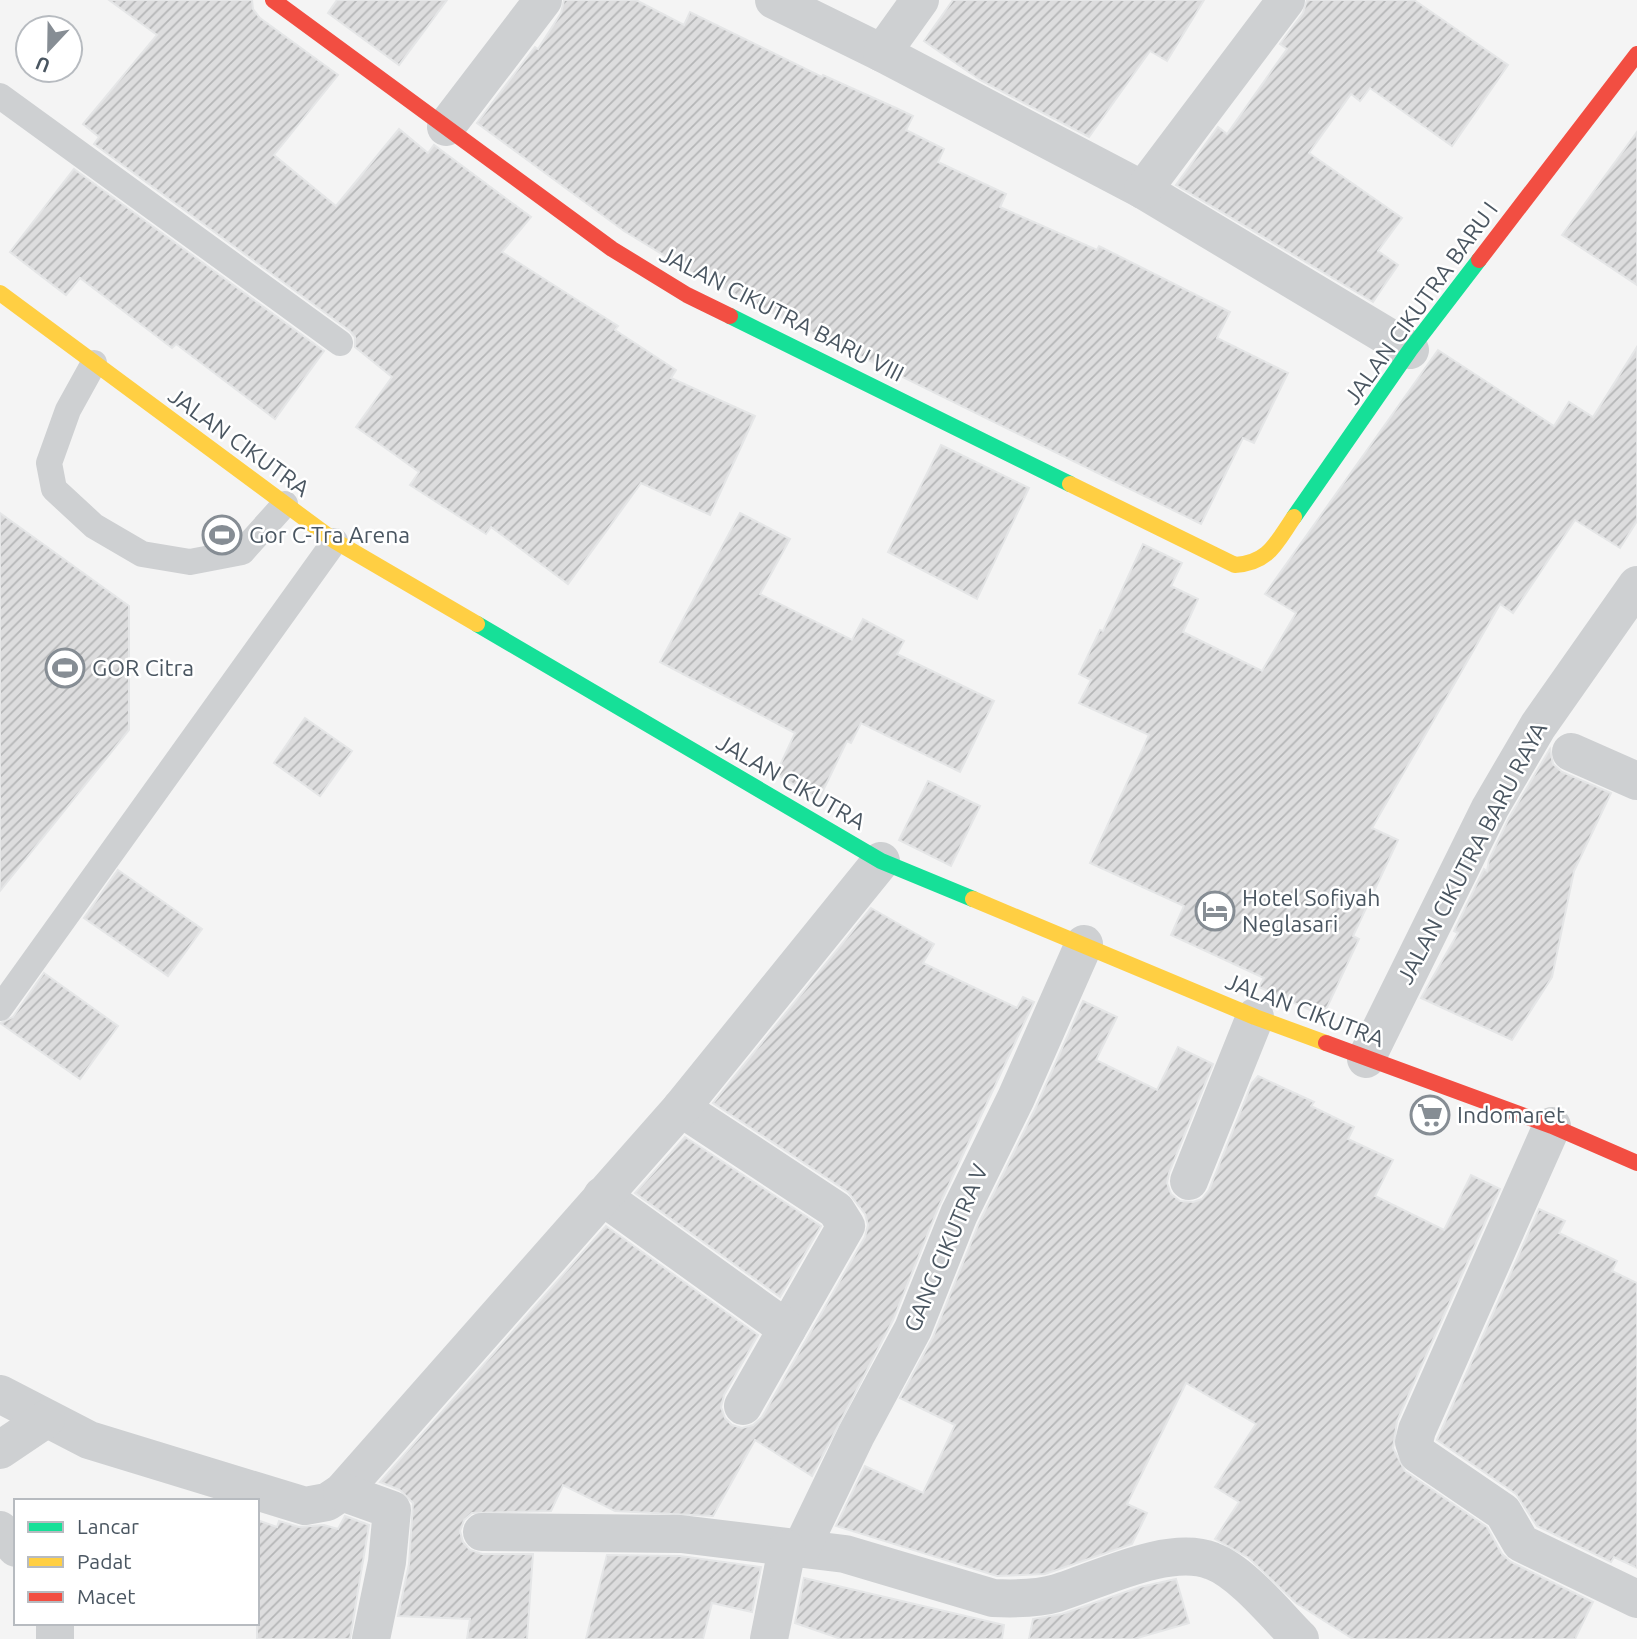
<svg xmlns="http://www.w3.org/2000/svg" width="1637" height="1639" font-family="Ubuntu,sans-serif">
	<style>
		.building { fill: url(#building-hatch); stroke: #e5e6e7; stroke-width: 2 }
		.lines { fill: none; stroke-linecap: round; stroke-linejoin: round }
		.lane { stroke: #ced0d2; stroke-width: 26 }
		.street { stroke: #ced0d2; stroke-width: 38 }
		.fast { stroke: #16e098; stroke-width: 16 }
		.slow { stroke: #ffcf43; stroke-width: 16 }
		.jam { stroke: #f24e42; stroke-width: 16 }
		.labels { text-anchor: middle; stroke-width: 5; stroke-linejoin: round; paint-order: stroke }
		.street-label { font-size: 23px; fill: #4a5661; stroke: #fff }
		.poi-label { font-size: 23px; fill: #4a5661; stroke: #fff; text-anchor: start }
	</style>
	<defs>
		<pattern id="building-hatch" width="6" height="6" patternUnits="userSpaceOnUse" patternTransform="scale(1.75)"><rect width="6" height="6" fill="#ddddde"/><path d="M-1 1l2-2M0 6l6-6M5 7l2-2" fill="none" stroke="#b5b6b7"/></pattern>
	</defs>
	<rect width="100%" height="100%" fill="#f4f4f4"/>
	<!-- building -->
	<g class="building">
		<path d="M109,0H252L253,9L260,18L338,75L274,155L336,206L399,129L428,153L434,145L531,217L502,252L618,326L615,330L676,370L671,378L755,416L710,515L641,483L568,584L491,527L486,534L410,485L419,472L356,427L392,377L355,347V337L350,331L94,144L99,137L83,124L157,35Z"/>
		<path d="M337,0H447L399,65L328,13Z"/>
		<path d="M564,0H636L684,25L690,12L822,77L823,75L896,108L913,116L906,130L944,149L938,162L1006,194L1000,207L1097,250L1099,246L1230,312L1217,338L1288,373L1254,443L1243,438L1201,524L698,276L624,231L477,123L535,47L538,49L561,13Z"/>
		<path d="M953,0H1204L1167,61L1150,51L1089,137L980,80L924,41Z"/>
		<path d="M1307,0H1414L1508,65L1452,146L1370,88L1360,101L1351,94L1309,153L1402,218L1378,251L1398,265L1373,302L1176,185L1218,127L1227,134L1287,49L1280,44L1303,13Z"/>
		<path d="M1637,132V285L1562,235Z"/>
		<path d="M74,169L324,351L275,419L176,344L172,348L80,278L66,295L10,252Z"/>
		<path d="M1637,347V521L1620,548L1575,520L1513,613L1500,604L1372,828L1398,840L1353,936L1359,939L1323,1016L1259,987L1264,978L1171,935L1184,906L1090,863L1149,735L1079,703L1091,680L1079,674L1100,630L1103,631L1143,544L1182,563L1171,586L1198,599L1183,632L1262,671L1296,613L1265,594L1438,350L1554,426L1569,402L1593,417Z"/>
		<path d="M941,445L1029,488L977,599L888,552Z"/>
		<path d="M0,513L129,606V730L0,891Z"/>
		<path d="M740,513L790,539L760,594L852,640L863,619L904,641L897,654L994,701L960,772L861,723L851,743L847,741L819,799L776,774L795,733L660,662Z"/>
		<path d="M305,718L352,751L320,796L274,763Z"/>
		<path d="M1550,749L1553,764L1562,772L1611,793L1574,871L1552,977L1512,1040L1421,998L1458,933L1454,931L1484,869L1487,871L1489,860L1509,818Z"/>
		<path d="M928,781L980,806L951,866L899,840Z"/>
		<path d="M118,870L202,929L168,976L84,918Z"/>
		<path d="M871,908L934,944L923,963L1017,1008L1023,997L1034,1002L939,1206L893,1320L812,1476L755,1440L713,1516L615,1511L563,1485L551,1511L472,1513L464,1520L460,1531L463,1542L470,1550L482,1554H533L527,1639H467L470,1619L398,1616L409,1564L413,1503L400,1490L380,1482L606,1226L758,1335L724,1395L721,1407L725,1418L732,1425L742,1428L753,1425L762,1417L865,1237L868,1225L865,1214L848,1192L713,1103Z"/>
		<path d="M44,973L118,1026L80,1079L0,1023L13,1017Z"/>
		<path d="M1083,1001L1117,1017L1096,1060L1157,1090L1178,1047L1213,1064L1169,1173L1167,1183L1171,1194L1180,1201L1193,1202L1202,1199L1209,1190L1252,1083L1258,1076L1314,1102L1311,1106L1354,1127L1348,1139L1393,1160L1375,1196L1444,1230L1471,1175L1500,1189L1397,1421L1393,1448L1405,1471L1487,1527L1502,1554L1511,1562L1593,1602L1575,1639H1353L1296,1603L1249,1558L1215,1539L1239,1502L1215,1487L1256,1424L1186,1383L1127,1504L1147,1513L1132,1544L1045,1574L997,1576L836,1526L865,1466L923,1493L955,1425L900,1398L933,1337L979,1223L1036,1107Z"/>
		<path d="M685,1137L821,1226L780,1297L635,1193Z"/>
		<path d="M1539,1209L1565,1221L1559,1233L1617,1261L1612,1271L1637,1283V1568L1614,1557L1611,1562L1537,1526L1516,1494L1437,1440Z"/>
		<path d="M345,1516L369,1525L350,1639H257V1520L277,1527L279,1521L299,1527L324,1525L338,1529Z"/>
		<path d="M607,1555L680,1556L761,1567L752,1612L712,1603L703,1639H586Z"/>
		<path d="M804,1578L1004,1625L1002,1639H841L795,1623Z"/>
		<path d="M1176,1579L1189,1623L1134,1639H1029L1033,1619L1062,1614L1140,1587Z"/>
	</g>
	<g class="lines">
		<!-- lane -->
		<g class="lane">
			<path d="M0,96L340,343"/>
			<path d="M94,363L68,410L49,463L54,489L94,526L142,554L190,562L242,552L285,504"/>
			<path d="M0,1008L335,541"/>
		</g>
		<!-- street -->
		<g class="street">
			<path d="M774,0L882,53L1143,190L1410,350"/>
			<path d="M882,53L920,0"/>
			<path d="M446,127L543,0"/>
			<path d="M1143,190L1286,0"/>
			<path d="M1571,752L1637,781"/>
			<path d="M1366,1059L1490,808L1538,726L1637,585"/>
			<path d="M681,1108L836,1210L846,1226L743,1406"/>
			<path d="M1552,1126L1417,1430L1414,1442L1418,1454L1503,1512L1521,1543L1637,1599"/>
			<path d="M1189,1181L1255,1017"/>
			<path d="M602,1196L787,1329"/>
			<path d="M0,1394L89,1440L305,1506L327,1502L342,1492L681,1108L881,861"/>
			<path d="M0,1450L46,1419"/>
			<path d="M342,1492L392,1510L387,1562L371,1639"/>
			<path d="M0,1530L16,1548"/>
			<path d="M482,1532L681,1534L845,1554L993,1598C1014,1599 1037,1599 1057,1593C1099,1580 1169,1544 1212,1561C1242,1572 1277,1616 1300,1639"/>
			<path d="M801,1549L856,1435L913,1329L959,1214L1016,1098L1084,944"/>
			<path d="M55,1639V1623"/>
			<path d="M769,1639L787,1549"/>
		</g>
		<!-- fast -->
		<g class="fast">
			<path d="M730,316L1070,484"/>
			<path d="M1294,517L1410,350L1479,260"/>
			<path d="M477,624L881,861L973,899"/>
		</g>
		<!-- slow -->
		<g class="slow">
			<path d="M0,293L335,541L477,624"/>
			<path d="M1070,484L1235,565C1269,563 1276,543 1294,517"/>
			<path d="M973,899L1255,1017L1326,1043"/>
		</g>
		<!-- jam -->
		<g class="jam">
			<path d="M273,0L612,249L687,295L730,316"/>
			<path d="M1479,260L1637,54"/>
			<path d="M1326,1043L1552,1126L1637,1163"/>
		</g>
	</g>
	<!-- icons -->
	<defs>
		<symbol id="stadium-ring" viewBox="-11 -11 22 22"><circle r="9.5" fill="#fff" stroke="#868d94" stroke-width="1.5"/><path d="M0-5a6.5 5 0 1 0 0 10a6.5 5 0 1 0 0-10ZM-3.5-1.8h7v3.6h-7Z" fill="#868d94"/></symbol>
		<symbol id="hotel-ring" viewBox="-11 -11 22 22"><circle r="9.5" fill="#fff" stroke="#868d94" stroke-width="1.5"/><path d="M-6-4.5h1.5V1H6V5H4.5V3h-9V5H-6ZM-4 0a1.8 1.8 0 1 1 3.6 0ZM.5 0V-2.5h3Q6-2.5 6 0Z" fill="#868d94"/></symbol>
		<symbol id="supermarket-ring" viewBox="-11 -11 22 22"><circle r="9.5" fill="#fff" stroke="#868d94" stroke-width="1.5"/><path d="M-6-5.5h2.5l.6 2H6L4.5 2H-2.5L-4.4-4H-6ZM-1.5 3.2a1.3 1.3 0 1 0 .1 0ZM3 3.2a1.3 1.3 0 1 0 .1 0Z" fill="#868d94"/></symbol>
	</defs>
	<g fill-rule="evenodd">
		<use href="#stadium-ring" x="200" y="513" width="44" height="44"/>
		<use href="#stadium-ring" x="43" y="646" width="44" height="44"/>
		<use href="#hotel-ring" x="1193" y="889" width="44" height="44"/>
		<use href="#supermarket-ring" x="1408" y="1093" width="44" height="44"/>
	</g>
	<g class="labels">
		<!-- street labels -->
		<g class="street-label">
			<text transform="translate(1421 303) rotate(-54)" y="8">JALAN CIKUTRA BARU I</text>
			<text transform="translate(782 314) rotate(27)" y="8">JALAN CIKUTRA BARU VIII</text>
			<text transform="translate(239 442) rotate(36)" y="8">JALAN CIKUTRA</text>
			<text transform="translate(791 782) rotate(30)" y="8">JALAN CIKUTRA</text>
			<text transform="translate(1472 853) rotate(-62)" y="8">JALAN CIKUTRA BARU RAYA</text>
			<text transform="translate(1305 1010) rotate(21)" y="8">JALAN CIKUTRA</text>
			<text transform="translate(946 1248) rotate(-67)" y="8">GANG CIKUTRA V</text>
		</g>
		<!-- poi labels -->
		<g class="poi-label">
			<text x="249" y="543">Gor C-Tra Arena</text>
			<text x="92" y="676">GOR Citra</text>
			<text x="1242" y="906">Hotel Sofiyah<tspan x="1242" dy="26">Neglasari</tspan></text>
			<text x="1457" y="1123">Indomaret</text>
		</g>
	</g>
	<!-- legend -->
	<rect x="14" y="1499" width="245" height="126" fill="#ffffff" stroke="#b7bbc0" stroke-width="2"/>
	<rect x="28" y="1522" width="35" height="10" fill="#16e098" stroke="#b7bbc0" stroke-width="2"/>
	<text x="77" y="1534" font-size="21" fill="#4a5661">Lancar</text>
	<rect x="28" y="1557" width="35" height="10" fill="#ffcf43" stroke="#b7bbc0" stroke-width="2"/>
	<text x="77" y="1569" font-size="21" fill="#4a5661">Padat</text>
	<rect x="28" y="1592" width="35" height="10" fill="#f24e42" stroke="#b7bbc0" stroke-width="2"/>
	<text x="77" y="1604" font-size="21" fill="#4a5661">Macet</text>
	<!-- north arrow -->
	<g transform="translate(49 49) rotate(202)"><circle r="33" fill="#ffffff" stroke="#b7bbc0" stroke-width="2"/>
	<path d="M0-5L12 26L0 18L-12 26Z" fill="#868d94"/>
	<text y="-10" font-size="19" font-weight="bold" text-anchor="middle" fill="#4a5661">U</text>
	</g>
</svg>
